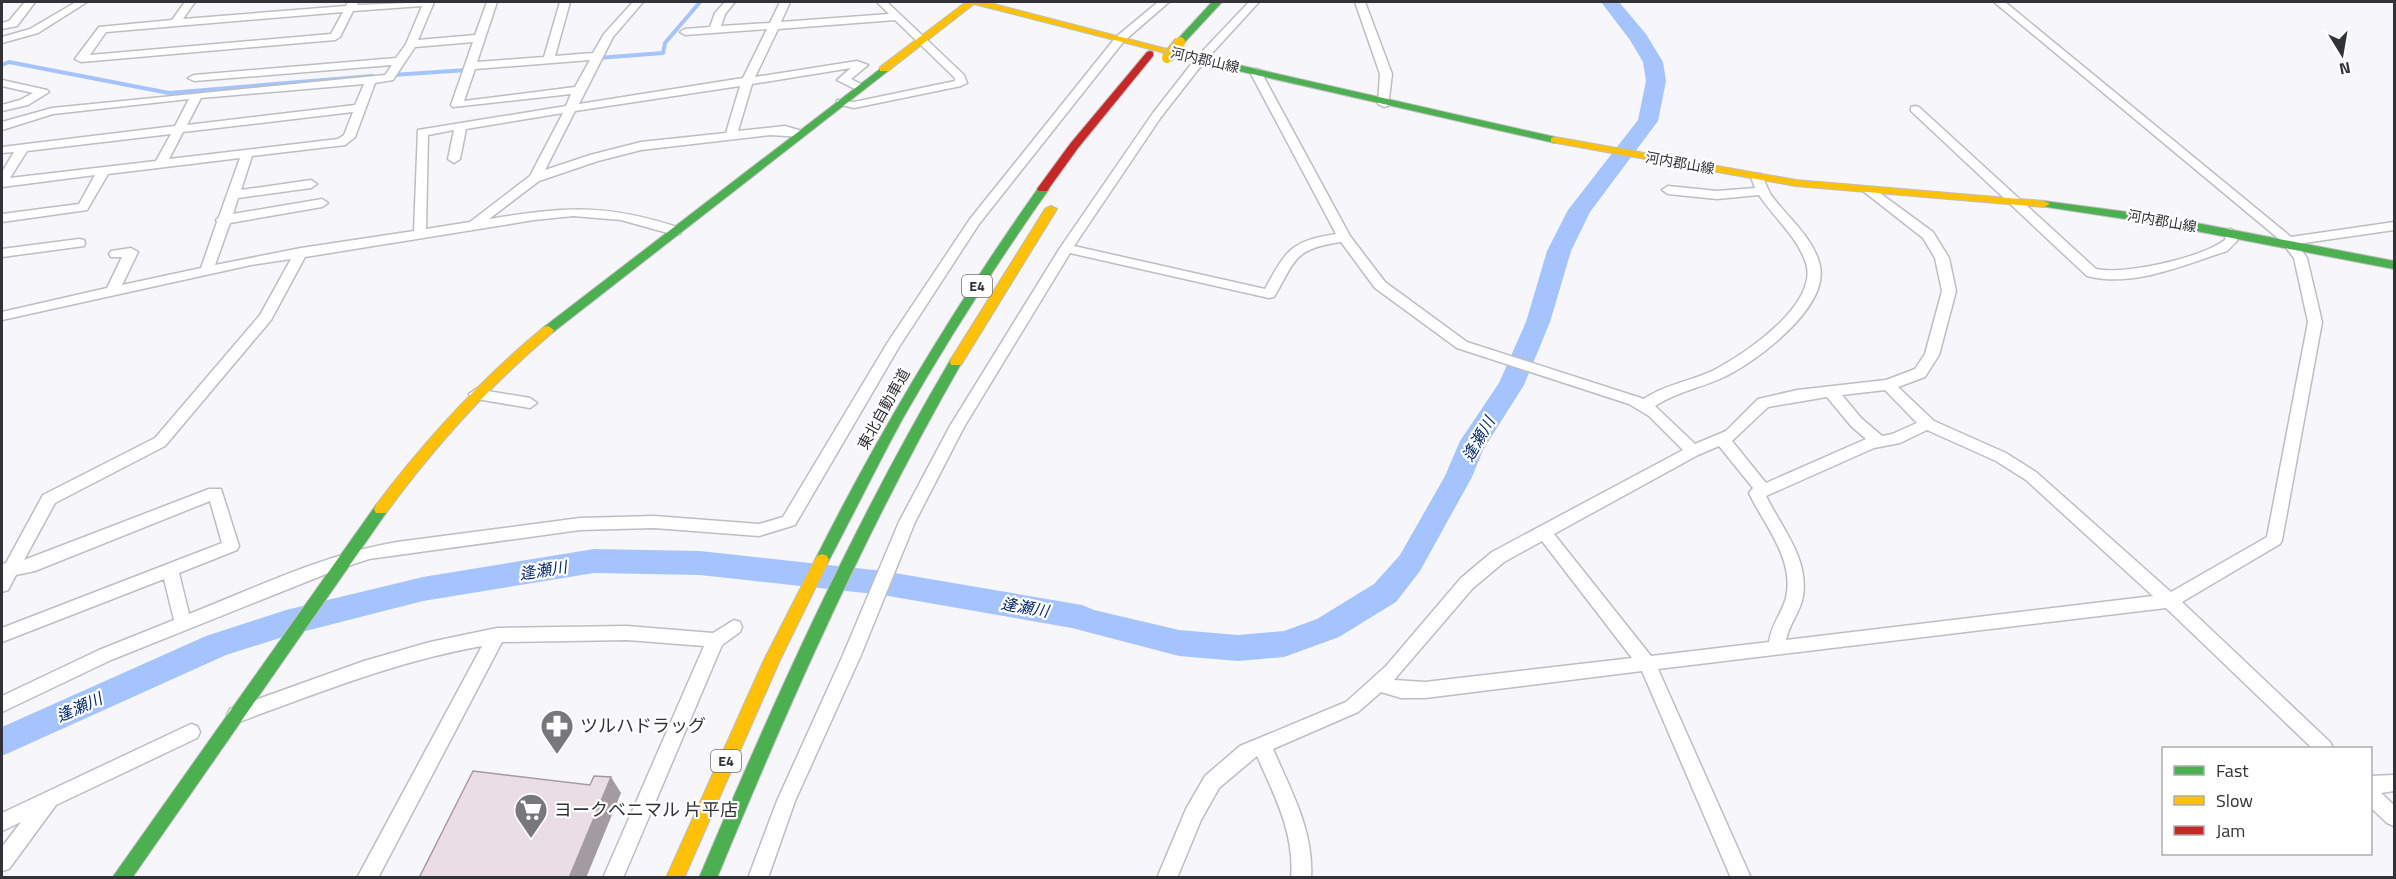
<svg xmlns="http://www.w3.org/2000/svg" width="2396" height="879" font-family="'Titillium Web','Noto Sans JP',sans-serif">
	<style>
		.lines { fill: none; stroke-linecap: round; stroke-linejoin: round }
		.stream { stroke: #a5c4fd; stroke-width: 4 }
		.river { fill: #a5c4fd; fill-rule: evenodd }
		.street-casing { stroke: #bdbec2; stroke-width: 3 }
		.fast-casing { stroke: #bdbec2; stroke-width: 2 }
		.slow-casing { stroke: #bdbec2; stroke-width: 2 }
		.jam-casing { stroke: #bdbec2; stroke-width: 2 }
		.street { fill: #fefefe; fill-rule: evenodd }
		.fast { fill: #4caf50; fill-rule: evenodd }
		.slow { fill: #ffc107; fill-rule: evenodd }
		.jam { fill: #c62828; fill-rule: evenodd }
		.slow-bridge-casing { stroke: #bdbec2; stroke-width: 13; stroke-linecap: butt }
		.slow-bridge { stroke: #ffc107; stroke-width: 10 }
		.shaded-wall { fill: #a49ba0 }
		.building { fill: #eadee4; stroke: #a49ba0; stroke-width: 1.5 }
		.labels { text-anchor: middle; stroke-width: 4.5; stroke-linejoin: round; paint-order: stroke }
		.far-street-label { font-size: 14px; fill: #323338; stroke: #fff }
		.shield { fill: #fff; stroke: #707074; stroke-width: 1.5 }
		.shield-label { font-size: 14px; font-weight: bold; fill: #323338 }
		.street-label { font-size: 15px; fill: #323338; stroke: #fff }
		.water-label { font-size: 16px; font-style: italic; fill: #052a6d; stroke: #fff }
		.near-poi-label { font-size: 18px; fill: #323338; stroke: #fff; text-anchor: start }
	</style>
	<rect width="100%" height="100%" fill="#f6f6fb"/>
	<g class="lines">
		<!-- stream -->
		<g class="stream">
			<path d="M598,58L663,53L665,43L700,2"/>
			<path d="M2,65L9,62L169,93L372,76"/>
			<path d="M392,75L467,70"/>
		</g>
		<!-- river -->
		<path class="river" d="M1601,2H1619L1646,34L1663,62L1666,81L1658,121L1590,212L1571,251L1550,322L1524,385L1483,450L1472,477L1420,571L1396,602L1339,637L1284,657L1238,661L1179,656L1072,628L883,595L700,575L594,573L423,601L286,636L226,655L2,756V727L206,636L286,610L423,577L594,549L700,551L883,571L1082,605L1094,610L1179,630L1238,635L1284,631L1317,619L1374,584L1400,555L1445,476L1460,441L1499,383L1526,322L1547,251L1568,210L1638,120L1646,81L1643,62L1630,40Z"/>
		<defs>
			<g id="street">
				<path d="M25,2H35L17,26L2,29V23L9,21Z"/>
				<path d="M76,2H87L38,33L2,43V37L30,29Z"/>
				<path d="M185,2H195L183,19L346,6L348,2H358L357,5L434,2L418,40L475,35L487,2H497L477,62L544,57L560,2H570L555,56L593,53L604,34L633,2H643L613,37L579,104L743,78L767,29L685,35L680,32L685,29L710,27L715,13L725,2H735L725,14L721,26L770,23L780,2H790L781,22L889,14L877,2H887L964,75L967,83L961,86L854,108L837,104V100L854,102L955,81V78L895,20L778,29L755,77L857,61L868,65L851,79L863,85V89H855L837,80L851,68L752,84L738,131L785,126L802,131V137L770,135L641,150L598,161L539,181L489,219C565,207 605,203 680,228L681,231L680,234L675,235L621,220L573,216L534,220L305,257L271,320L165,446L55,503L24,560L209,489H221L239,546L237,550L179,573L189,614C257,587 325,554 397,542L580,518L654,516L759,524L783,517L888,342L970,219L1116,37L1158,2H1169L1124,41L979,224L899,347L795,525L759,536L654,528L580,530L369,559L336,570L111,660L2,712V696L99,650L174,620L164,579L2,642V628L222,543L210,501L35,571L16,575L8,590L2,592V564L6,563L43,495L155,438L260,315L291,259L251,265L2,320V312L107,288L122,257H111L109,254L111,251L131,248L138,252L122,285L201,268L217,222L216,220L219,217L240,158L108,174L87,210L2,222V214L79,204L95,175L2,187V172L14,152L2,153V147L175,126L189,99L53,114L2,130V122L52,108L385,75L392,65L194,81L188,78L194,75L396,58L406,44L422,6L353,11L340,37L335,40L81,62L75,59L99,27L172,20ZM343,12L331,34L90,55L106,32ZM473,42L451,105L453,107L571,94L566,106L418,130L414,231L301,248L215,265L230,223L322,207L328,203L322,199L233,214L238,198L311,188L317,184L311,180L241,190L252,156L345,145L355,137L375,83L393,80L415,47ZM590,60L575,87L464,101L475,69ZM364,84L355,105L187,125L201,98ZM740,86L726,133L641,142L590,155L545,170L575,111ZM353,112L344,135L338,139L169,159L183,132ZM563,113L530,176L470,222L426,229L428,135L454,130L448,159L454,163L460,159L466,129ZM171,134L156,161L10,178L27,151Z"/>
				<path d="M1249,2H1259L1204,62L1161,117L1074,246L1265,289C1286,250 1291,241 1336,234L1250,72L1256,69L1260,70L1350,236L1385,282L1467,342L1644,399C1665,384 1693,381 1716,369C1746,353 1819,304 1806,263C1797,236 1774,218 1759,195L1717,199L1668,194L1662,190L1668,186L1717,191L1755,188L1751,177L1753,174H1761C1765,181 1767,188 1771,195C1787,217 1814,238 1820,266C1829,308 1756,362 1722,378C1700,388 1676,392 1655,406L1695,444L1726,431L1758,399L1797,390L1886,380L1915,369L1925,354L1942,291L1935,258L1923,238L1863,191L1865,188H1873L1933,232L1949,258L1956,291L1939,355L1925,377L1898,387L1934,421L2006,453L2036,472L2171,592L2267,537L2308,322L2294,258L2279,239L1994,2H2005L2291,237L2394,222V230L2297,244L2307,258L2322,322L2282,540L2280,544L2182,602L2330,742L2333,748H2312L2166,608L1658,669L1751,878H1731L1642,671L1425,698H1401L1381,692L1358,712L1273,749C1291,791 1314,831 1311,878H1291C1295,833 1274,795 1257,756L1219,788L1201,820L1177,878H1157L1186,809L1205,776L1240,746L1346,702L1386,666L1461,578L1492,552L1683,450L1649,416L1629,404L1457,348L1375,288L1341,242C1293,249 1296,260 1274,297L1269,298L1070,253L964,427L915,522L861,655L795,801L768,878H748L777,801L843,655L899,522L950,426L1060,248L1153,113L1196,58ZM1885,390L1917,423L1892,434L1882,436L1861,418L1842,395ZM1827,397L1851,426L1866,439L1766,483L1732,441L1768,407ZM1927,430L1996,461L2026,480L2153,596L1786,640C1789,624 1801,611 1803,596C1809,558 1781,527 1766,496L1874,448L1900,443ZM1719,446L1753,488L1749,493C1764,525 1795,559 1786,598C1782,613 1771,625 1769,642L1651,656L1554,534L1698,455ZM1542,541L1632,658L1425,682L1394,680L1473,588L1504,562Z"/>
				<path d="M1355,2H1365L1392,74L1388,106L1384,107L1378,104L1380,74Z"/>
				<path d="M2,80L47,90L49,92L28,105L2,111V105L20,100L33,93L2,86Z"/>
				<path d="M1915,106L1919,107L2096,269C2125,275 2201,258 2225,240L2226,230L2231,229L2237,233V241L2227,251C2183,265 2133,288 2087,276L1911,111V107Z"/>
				<path d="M79,239L84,240L85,243L84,246L2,257V249Z"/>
				<path d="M476,389L530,398L537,403L530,408L471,398L469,394Z"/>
				<path d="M734,620L740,622L742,627L740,632L722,645L623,878H603L704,646L627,640L502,642L378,878H357L482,646C397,661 318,693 236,723L230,721L227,715L230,709L364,661L430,642L497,628L627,626L713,633Z"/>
				<path d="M191,724L197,726L200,732L197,738L56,805L9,869L2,871V847L21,822L2,831V813Z"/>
				<path d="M2394,775V791L2381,793L2394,805V826L2387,823L2370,807V776Z"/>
			</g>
			<g id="fast">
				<path d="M1212,2H1222L1183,44H1177V40Z"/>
				<path d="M1212,59L1555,137L1560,140L1555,143L1208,64V60Z"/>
				<path d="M884,66L888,67V71L552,333H544L542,330L544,327Z"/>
				<path d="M1043,186L1049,189C997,263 948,339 903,418C877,466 853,515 827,564L822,566L817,564L815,560C880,430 955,306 1039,187Z"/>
				<path d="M2044,201L2165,217L2394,261V269L2165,225L2040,206V202Z"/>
				<path d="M956,358L962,362C867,528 790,701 717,878H699C774,700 853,525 951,359Z"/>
				<path d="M381,504L386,505L388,509L386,513L132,878H112L376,505Z"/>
			</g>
			<g id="slow">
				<path d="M966,2H986L1217,62L1212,65L974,4L888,71H880V67Z"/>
				<path d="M1555,137L1796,180L2044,201L2050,204L2044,207L1796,186L1551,142V138Z"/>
				<path d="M1051,206L1057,209L961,365H951L950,362L951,359L1045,209Z"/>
				<path d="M548,326L554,330L552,333C489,386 435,446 386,513H376L374,509L376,505C426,439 480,380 544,327Z"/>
				<path d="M822,554L827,556L829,560L780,660L684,878H666L764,660L817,556Z"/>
			</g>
			<path id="jam" d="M1150,51L1153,52V56L1078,148L1047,191H1039L1037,189L1070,144L1147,52Z"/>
		</defs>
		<!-- street casing -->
		<use href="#street" class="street-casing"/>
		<!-- fast casing -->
		<use href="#fast" class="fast-casing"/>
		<!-- slow casing -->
		<use href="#slow" class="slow-casing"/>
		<!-- jam casing -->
		<use href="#jam" class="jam-casing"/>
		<!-- street -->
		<use href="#street" class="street"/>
		<!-- fast -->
		<use href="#fast" class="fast"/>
		<!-- slow -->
		<use href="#slow" class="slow"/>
		<!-- jam -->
		<use href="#jam" class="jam"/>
		<defs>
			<path id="slow-bridge" d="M1167,58L1180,42"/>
		</defs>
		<!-- slow-bridge casing -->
		<use href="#slow-bridge" class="slow-bridge-casing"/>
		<!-- slow-bridge -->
		<use href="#slow-bridge" class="slow-bridge"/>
	</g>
	<!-- shaded-wall -->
	<path class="shaded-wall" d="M611,777L621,793L586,878H569Z"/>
	<!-- building -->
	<path class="building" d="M473,771L590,785L594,776L611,777L569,878H419Z"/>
	<!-- icons -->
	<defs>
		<symbol id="pharmacy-pin" viewBox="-11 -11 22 30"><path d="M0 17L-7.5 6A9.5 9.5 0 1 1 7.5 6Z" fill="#77777c" stroke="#fff"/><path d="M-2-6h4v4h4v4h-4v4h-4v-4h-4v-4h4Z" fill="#fff"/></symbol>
		<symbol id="supermarket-pin" viewBox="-11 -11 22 30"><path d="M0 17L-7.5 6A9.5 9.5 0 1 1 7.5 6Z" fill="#77777c" stroke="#fff"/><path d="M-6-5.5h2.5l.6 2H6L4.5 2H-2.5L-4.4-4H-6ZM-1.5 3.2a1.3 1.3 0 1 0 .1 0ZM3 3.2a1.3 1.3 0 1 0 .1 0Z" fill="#fff"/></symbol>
	</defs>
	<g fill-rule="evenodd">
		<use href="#pharmacy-pin" x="538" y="707" width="38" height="52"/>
		<use href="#supermarket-pin" x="512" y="791" width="38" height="52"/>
	</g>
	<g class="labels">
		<!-- far-street labels -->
		<g class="far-street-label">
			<text transform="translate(1205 60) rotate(13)" y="5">河内郡山線</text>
			<text transform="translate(1680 163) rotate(10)" y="5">河内郡山線</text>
			<text transform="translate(2162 221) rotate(10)" y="5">河内郡山線</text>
		</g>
		<!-- shield labels -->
		<g class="shield">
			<rect x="962" y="275" width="30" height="22" rx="4.5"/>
			<rect x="711" y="750" width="30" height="22" rx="4.5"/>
		</g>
		<g class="shield-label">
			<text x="977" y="291">E4</text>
			<text x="726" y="766">E4</text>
		</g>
		<!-- street labels -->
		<g class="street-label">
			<text transform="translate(884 409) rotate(-61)" y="5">東北自動車道</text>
		</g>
		<!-- water labels -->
		<g class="water-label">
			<text transform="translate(1478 439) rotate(-60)" y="6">逢瀬川</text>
			<text transform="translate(543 570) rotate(-9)" y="6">逢瀬川</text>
			<text transform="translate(1025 607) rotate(10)" y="6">逢瀬川</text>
			<text transform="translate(79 707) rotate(-24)" y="6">逢瀬川</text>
		</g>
		<!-- near-poi labels -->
		<g class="near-poi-label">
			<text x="580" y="732">ツルハドラッグ</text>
			<text x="554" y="816">ヨークベニマル 片平店</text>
		</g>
	</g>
	<!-- border -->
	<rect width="2396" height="879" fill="none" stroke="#323338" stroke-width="6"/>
	<!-- legend -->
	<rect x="2162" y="747" width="210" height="108" fill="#ffffff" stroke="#adadaf" stroke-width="1.5"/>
	<rect x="2174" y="766" width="30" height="9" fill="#4caf50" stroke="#adadaf" stroke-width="1.5"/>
	<text x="2216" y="777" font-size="18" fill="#323338">Fast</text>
	<rect x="2174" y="796" width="30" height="9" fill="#ffc107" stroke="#adadaf" stroke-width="1.5"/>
	<text x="2216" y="807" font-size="18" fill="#323338">Slow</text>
	<rect x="2174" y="826" width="30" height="9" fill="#c62828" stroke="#adadaf" stroke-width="1.5"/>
	<text x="2216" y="837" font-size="18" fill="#323338">Jam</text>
	<!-- north arrow -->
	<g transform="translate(2342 54) rotate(169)" stroke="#ffffff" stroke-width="4.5" paint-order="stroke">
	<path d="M0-4.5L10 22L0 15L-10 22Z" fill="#323338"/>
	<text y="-9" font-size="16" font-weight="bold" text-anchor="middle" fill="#323338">N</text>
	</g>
</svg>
